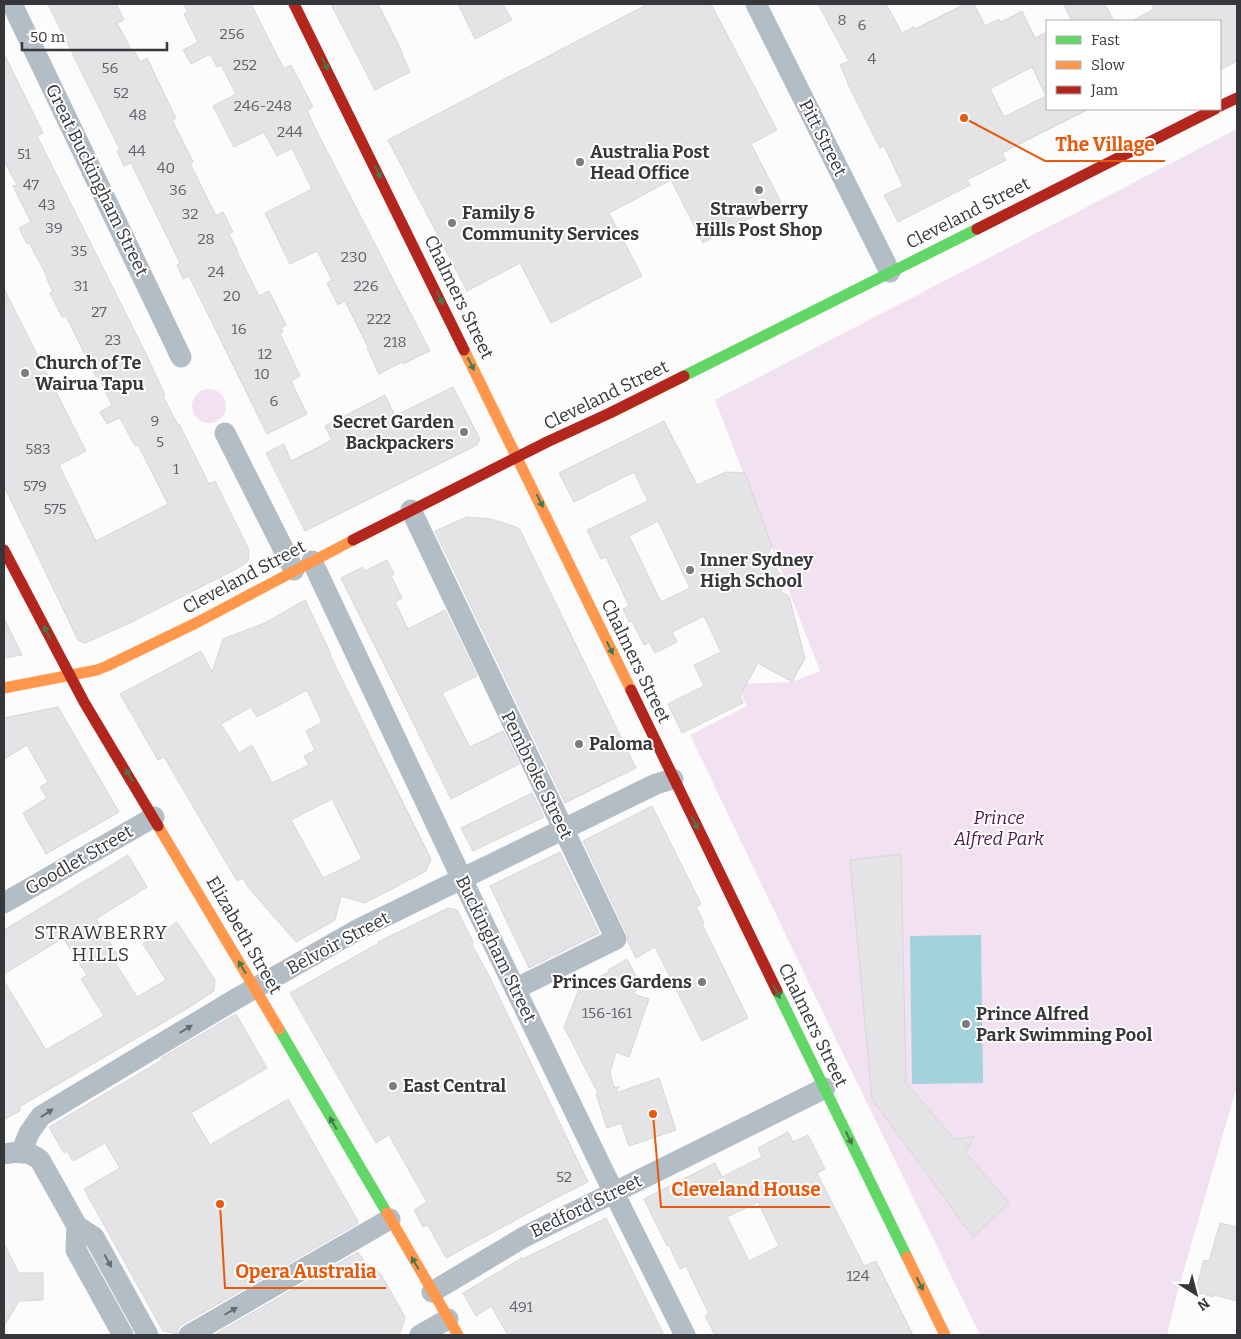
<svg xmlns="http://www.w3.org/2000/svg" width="1241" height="1339" font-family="Bitter,serif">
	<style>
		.green { fill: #f2e1f1 }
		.water { fill: #a2d2db }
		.building { fill: #e4e3e6; stroke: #d7d6d8; fill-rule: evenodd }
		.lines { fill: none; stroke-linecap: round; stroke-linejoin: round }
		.street { stroke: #b3bdc5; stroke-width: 21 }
		.fast { stroke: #63d668; stroke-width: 11 }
		.slow { stroke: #ff974d; stroke-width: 11 }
		.jam { stroke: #b3261e; stroke-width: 11 }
		.oneway { fill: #47774c }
		.oneway2 { fill: #676d72 }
		.poi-dot { fill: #7b7c7e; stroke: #fff; stroke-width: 2 }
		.labels { text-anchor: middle; stroke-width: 4; stroke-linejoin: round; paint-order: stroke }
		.number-label { font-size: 15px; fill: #626366 }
		.street-label { font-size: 18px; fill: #35373a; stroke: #fff }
		.poi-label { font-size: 18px; font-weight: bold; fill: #35373a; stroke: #fff; text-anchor: start }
		.park-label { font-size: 18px; font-style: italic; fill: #4c194b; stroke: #fff }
		.neighbourhood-label { font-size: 19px; letter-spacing: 1px; fill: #35373a; stroke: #fff }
		.leader { fill: none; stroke: #e8590c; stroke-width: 2 }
		.callout-dot { fill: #e8590c; stroke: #fff; stroke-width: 2 }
		.callout-label { font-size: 19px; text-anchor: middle; font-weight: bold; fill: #e8590c; stroke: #fff; stroke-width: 4; stroke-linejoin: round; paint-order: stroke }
	</style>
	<rect width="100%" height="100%" fill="#fcfcfc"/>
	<!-- green -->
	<g class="green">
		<path d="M1237,129V1086L1178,1290L1167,1335H980L829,1025L690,735L747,706L736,684L792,682L820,671L715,400Z"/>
		<circle cx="209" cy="406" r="17"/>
	</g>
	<!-- water -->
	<path class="water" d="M981,935L983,1083L912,1084L910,936Z"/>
	<!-- building -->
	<g class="building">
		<path d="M48,4H116L124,20L117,23L133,53L135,52L140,62L147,58L176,118L172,120L193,162L190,163L216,216L223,212L233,232L229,234L238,252H237L259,296L269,291L286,325L281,328L283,332L280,333L300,376L291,381L307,414L267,434L189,276L183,279L177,265L180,263L131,163L124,166L117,151L120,150Z"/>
		<path d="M184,4H251L284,69L291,65L313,107L307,110L314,126L430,351L403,364L402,362L379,374L367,348L368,347L345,301L338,305L327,283L332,280L317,251L290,264L265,213L312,189L292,148L277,156L264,132L234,147L213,106L236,94L221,65L217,67L210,54L191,64L183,50L198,42L184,14L188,12Z"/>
		<path d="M331,4H378L403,54H402L410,72L375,90Z"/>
		<path d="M458,4H503L512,20L475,39Z"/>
		<path d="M648,4H711L777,130L751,144L781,202L703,243L671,180L609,213L642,276L551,323L520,263L467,291L388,140Z"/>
		<path d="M818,4H886L902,33L914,27L915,29L965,4H974L985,26L999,19L1001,22L1022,11L1035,38L1047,32V109H1089L1002,153L1006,160L967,180L970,185L898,222L884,195L903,186L884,146L880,148L847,82H848L840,65L849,61ZM1032,67L1046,96L1004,117L990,89Z"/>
		<path d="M1063,4H1105L1114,21H1072Z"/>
		<path d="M1152,4H1237V61L1220,70V21H1132L1154,9Z"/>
		<path d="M4,54L43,133L37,136L145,352L165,395L163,396L178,425L179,424L209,484L215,481L249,550L248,561L242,566L132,622L85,643L78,640L4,486V289L86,451L59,465L96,541L168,504L138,445L135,446L120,418L107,424L100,412L112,405L98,376L96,377L66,316L62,317L50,293L53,292L46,277L47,276L29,243L27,244L19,228L31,222L13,186L17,185L4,161Z"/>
		<path d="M453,387L480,439L477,445L305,531L266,453L284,444L291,461L332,440L325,426L385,395L395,416Z"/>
		<path d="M664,421L697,485L726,472L745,473L772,546L767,556L775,563V567L784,579L781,592L789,596L805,658L792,682L758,663L740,696L743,703L682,733L668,704L704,686L694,665L721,652L704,616L672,632L677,642L655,653L649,642L644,645L632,621L629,622L623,609L629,606L606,557L601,559L587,530L648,501L634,472L574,502L559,473ZM658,521L690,588L661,602L629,536Z"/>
		<path d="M467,517L491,519L519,528L636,768L565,803L435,531Z"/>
		<path d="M387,560L394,574L391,576L402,598L395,602L408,629L445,610L477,676L442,693L470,747L503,731L519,764L451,799L341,578L363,567L365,571Z"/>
		<path d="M305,600L331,654L330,655L350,696L431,859L426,871L365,903L341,896L335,920L296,942L248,887L243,878L237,881L164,757L158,760L120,694L201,651L212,672L223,639L265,623ZM307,690L322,722L306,731L315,750L304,756L309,765L272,783L252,745L239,753L221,724L251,707L257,717ZM332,799L362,859L323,878L291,820Z"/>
		<path d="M4,618L22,655L4,658Z"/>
		<path d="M58,707L119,812L46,854L23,813L47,798L40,787L48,782L27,745L4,759V718Z"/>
		<path d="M532,793L544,817L473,851L461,828Z"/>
		<path d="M652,806L701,904L696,907L704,923L702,924L748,1018L702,1041L655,947L636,958L628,942L627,934L583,841Z"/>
		<path d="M560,852L599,933L529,968L490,886Z"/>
		<path d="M901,854L906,1083L955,1140L974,1136L966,1153L1009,1203L973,1237L872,1099L850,860Z"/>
		<path d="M128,855L147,887L96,919L118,956L113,959L137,997L166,980L143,944L177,922L215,980L214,991L188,1008L19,1107L21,1110L4,1120V981L46,1050L104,1016L81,979L87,975L63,938L4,974V930Z"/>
		<path d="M448,908L457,910L473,942L472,945L488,974L588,1182L554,1199L446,1258L428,1225L423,1227L414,1210L427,1202L389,1135L376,1143L290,993L379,943L378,942Z"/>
		<path d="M627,959L639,982L634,994L649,999L629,1057L616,1052L610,1073L614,1088L619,1086L616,1093L659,1078L676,1130L629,1146L621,1123L607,1128L596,1094L598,1093L564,1027L580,987L609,972L608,970Z"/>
		<path d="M236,1014L267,1068L191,1113L210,1145L288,1099L358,1221L357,1224L183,1324L178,1328L177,1334L163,1331L84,1189L120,1168L105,1143L73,1161L67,1151L64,1153L49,1127L162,1060L161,1058Z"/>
		<path d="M788,1132L793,1142L808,1135L825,1169L817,1173L864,1266L876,1261L913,1335H715L705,1316L709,1314L686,1266L680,1269L669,1245L667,1246L644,1199L715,1163L722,1177L762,1157L758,1148ZM758,1202L779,1246L749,1261L727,1217Z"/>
		<path d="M606,1218L664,1335H508L491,1306L476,1316L463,1293L522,1258L523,1259Z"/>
		<path d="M1220,1223L1237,1227V1301L1214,1295L1213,1297L1195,1292L1204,1260L1209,1261Z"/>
		<path d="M4,1244L19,1273H43V1300L19,1301L4,1326Z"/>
		<path d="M358,1252L366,1264L376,1269L382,1276L405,1317L401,1331L396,1335H214Z"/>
	</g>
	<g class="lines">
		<!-- street -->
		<g class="street">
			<path d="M12,4L181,357"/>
			<path d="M756,4L890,272"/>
			<path d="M225,433L294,570"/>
			<path d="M411,510L616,939L515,989"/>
			<path d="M312,561L462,879L614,1193L685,1335"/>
			<path d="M4,903L154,817"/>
			<path d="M21,1153L29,1133L41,1116L234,1000L359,929L656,784L673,779"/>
			<path d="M4,1154C19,1151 29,1151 40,1160L77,1226L94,1237L148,1335"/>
			<path d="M77,1226L76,1250L123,1335"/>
			<path d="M432,1292L524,1237L825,1088"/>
			<path d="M189,1335L390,1219"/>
			<path d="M420,1335L448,1319"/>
		</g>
		<!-- fast -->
		<g class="fast">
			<path d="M684,376L977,229"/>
			<path d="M777,991L907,1257"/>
			<path d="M279,1029L387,1213"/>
		</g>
		<!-- slow -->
		<g class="slow">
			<path d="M464,350L631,690"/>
			<path d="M4,688L97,670L107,666L198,622L353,540"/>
			<path d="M158,826L279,1029"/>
			<path d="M387,1213L458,1335"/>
			<path d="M907,1257L945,1335"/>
		</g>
		<!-- jam -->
		<g class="jam">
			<path d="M294,4L464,350"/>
			<path d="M1220,106L1237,98"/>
			<path d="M977,229L1215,109"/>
			<path d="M353,540L547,442L610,413L684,376"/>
			<path d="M4,550L84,702L158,826"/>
			<path d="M631,690L777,991"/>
		</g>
	</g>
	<!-- one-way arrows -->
	<defs><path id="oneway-solid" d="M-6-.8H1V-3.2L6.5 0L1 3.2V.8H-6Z" transform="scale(1.25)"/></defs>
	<g class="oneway">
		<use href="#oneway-solid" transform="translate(325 64) rotate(63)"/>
		<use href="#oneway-solid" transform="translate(378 172) rotate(64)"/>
		<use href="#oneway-solid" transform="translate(440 298) rotate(64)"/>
		<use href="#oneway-solid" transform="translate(471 364) rotate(63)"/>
		<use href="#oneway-solid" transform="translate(540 501) rotate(64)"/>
		<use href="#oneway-solid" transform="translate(47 632) rotate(-118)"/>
		<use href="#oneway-solid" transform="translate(610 648) rotate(64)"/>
		<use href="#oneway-solid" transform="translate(129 775) rotate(-121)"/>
		<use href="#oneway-solid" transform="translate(695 823) rotate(64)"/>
		<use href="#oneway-solid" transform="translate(242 967) rotate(-121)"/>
		<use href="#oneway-solid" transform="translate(777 992) rotate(63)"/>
		<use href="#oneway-solid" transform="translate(333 1123) rotate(-120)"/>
		<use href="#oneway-solid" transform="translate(849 1138) rotate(64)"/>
		<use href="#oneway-solid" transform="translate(415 1263) rotate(-120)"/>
		<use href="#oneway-solid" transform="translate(920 1284) rotate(64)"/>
	</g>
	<g class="oneway2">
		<use href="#oneway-solid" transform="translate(186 1029) rotate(-31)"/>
		<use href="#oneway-solid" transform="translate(47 1113) rotate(-33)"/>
		<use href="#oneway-solid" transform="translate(108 1261) rotate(61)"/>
		<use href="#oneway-solid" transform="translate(231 1311) rotate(-30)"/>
	</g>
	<!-- markers -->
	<g class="poi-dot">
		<circle cx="580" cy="162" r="5"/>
		<circle cx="759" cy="190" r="5"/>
		<circle cx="452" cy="223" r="5"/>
		<circle cx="25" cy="373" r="5"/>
		<circle cx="464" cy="432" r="5"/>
		<circle cx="690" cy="570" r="5"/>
		<circle cx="579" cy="744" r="5"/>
		<circle cx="702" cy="982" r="5"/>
		<circle cx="966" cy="1024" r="5"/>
		<circle cx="393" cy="1086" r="5"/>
	</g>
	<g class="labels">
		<!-- number labels -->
		<g class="number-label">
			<text x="842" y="25">8</text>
			<text x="862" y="30">6</text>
			<text x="232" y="39">256</text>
			<text x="872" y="64">4</text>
			<text x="245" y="70">252</text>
			<text x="110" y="73">56</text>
			<text x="121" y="98">52</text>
			<text x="263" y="111">246-248</text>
			<text x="138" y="120">48</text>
			<text x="290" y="137">244</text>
			<text x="137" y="156">44</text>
			<text x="24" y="159">51</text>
			<text x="166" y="173">40</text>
			<text x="31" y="190">47</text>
			<text x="178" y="195">36</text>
			<text x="47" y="210">43</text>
			<text x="190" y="219">32</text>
			<text x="54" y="233">39</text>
			<text x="206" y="244">28</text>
			<text x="79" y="256">35</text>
			<text x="354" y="262">230</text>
			<text x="216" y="277">24</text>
			<text x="81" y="291">31</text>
			<text x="366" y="291">226</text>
			<text x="232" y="301">20</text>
			<text x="99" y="317">27</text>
			<text x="379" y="324">222</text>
			<text x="239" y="334">16</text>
			<text x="113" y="345">23</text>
			<text x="395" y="347">218</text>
			<text x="265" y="359">12</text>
			<text x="262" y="379">10</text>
			<text x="274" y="406">6</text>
			<text x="155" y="426">9</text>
			<text x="160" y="447">5</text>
			<text x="38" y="454">583</text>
			<text x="176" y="474">1</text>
			<text x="35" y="491">579</text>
			<text x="55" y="514">575</text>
			<text x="607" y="1018">156-161</text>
			<text x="564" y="1182">52</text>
			<text x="858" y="1281">124</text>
			<text x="521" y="1312">491</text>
		</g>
		<!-- street labels -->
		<g class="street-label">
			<text transform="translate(823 138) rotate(63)" y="6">Pitt Street</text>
			<text transform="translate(97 180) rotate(64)" y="6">Great Buckingham Street</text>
			<text transform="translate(968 213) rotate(-27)" y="6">Cleveland Street</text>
			<text transform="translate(459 297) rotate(64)" y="6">Chalmers Street</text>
			<text transform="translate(606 395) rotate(-26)" y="6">Cleveland Street</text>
			<text transform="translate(244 577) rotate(-28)" y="6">Cleveland Street</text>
			<text transform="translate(636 661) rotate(64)" y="6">Chalmers Street</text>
			<text transform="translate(537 775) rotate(64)" y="6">Pembroke Street</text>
			<text transform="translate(79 860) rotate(-30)" y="6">Goodlet Street</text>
			<text transform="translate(244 935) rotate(60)" y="6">Elizabeth Street</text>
			<text transform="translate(338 943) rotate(-28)" y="6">Belvoir Street</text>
			<text transform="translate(496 949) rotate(64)" y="6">Buckingham Street</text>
			<text transform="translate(813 1025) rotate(64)" y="6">Chalmers Street</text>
			<text transform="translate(586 1206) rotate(-26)" y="6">Bedford Street</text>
		</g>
		<!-- poi labels -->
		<g class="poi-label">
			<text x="590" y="158">Australia Post<tspan x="590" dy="21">Head Office</tspan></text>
			<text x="759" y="215" text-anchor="middle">Strawberry<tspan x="759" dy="21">Hills Post Shop</tspan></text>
			<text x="462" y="219">Family &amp;<tspan x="462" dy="21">Community Services</tspan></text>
			<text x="35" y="369">Church of Te<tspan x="35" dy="21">Wairua Tapu</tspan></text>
			<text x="454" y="428" text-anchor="end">Secret Garden<tspan x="454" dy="21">Backpackers</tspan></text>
			<text x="700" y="566">Inner Sydney<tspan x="700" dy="21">High School</tspan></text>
			<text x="589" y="750">Paloma</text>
			<text x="692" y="988" text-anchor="end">Princes Gardens</text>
			<text x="976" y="1020">Prince Alfred<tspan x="976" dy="21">Park Swimming Pool</tspan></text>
			<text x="403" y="1092">East Central</text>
		</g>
		<!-- park labels -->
		<g class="park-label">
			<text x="999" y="824">Prince<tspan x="999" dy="21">Alfred Park</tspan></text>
		</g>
		<!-- neighbourhood labels -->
		<g class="neighbourhood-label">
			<text x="101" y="939">STRAWBERRY<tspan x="101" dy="22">HILLS</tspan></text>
		</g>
	</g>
	<!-- callouts -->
	<path class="leader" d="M964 118L1045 161H1165M653 1114L661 1207H830M220 1204L225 1288H386"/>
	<g class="callout-dot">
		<circle cx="964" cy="118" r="5"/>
		<circle cx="653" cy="1114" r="5"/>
		<circle cx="220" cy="1204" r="5"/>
	</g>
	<g class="callout-label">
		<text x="1105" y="151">The Village</text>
		<text x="746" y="1196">Cleveland House</text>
		<text x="306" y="1278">Opera Australia</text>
	</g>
	<!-- border -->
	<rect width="1241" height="1339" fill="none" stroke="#35373a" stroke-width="10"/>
	<!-- legend -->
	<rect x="1046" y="20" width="175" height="90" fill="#ffffff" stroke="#aeafb0"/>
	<rect x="1056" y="36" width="25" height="8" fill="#63d668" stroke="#aeafb0"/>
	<text x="1091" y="45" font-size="15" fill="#35373a">Fast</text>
	<rect x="1056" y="61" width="25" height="8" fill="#ff974d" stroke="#aeafb0"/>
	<text x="1091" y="70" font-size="15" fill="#35373a">Slow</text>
	<rect x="1056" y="86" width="25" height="8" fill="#b3261e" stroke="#aeafb0"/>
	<text x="1091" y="95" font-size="15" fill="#35373a">Jam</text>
	<!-- north arrow -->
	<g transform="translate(1196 1294) rotate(144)" stroke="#ffffff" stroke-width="4" paint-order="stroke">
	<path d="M0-4L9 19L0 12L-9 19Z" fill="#35373a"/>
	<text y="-8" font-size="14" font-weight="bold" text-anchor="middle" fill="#35373a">N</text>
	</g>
	<!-- scale -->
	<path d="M22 42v8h145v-8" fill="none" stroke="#35373a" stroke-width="2.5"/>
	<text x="30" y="42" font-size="15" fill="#35373a" stroke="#ffffff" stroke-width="4" paint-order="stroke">50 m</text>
</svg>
